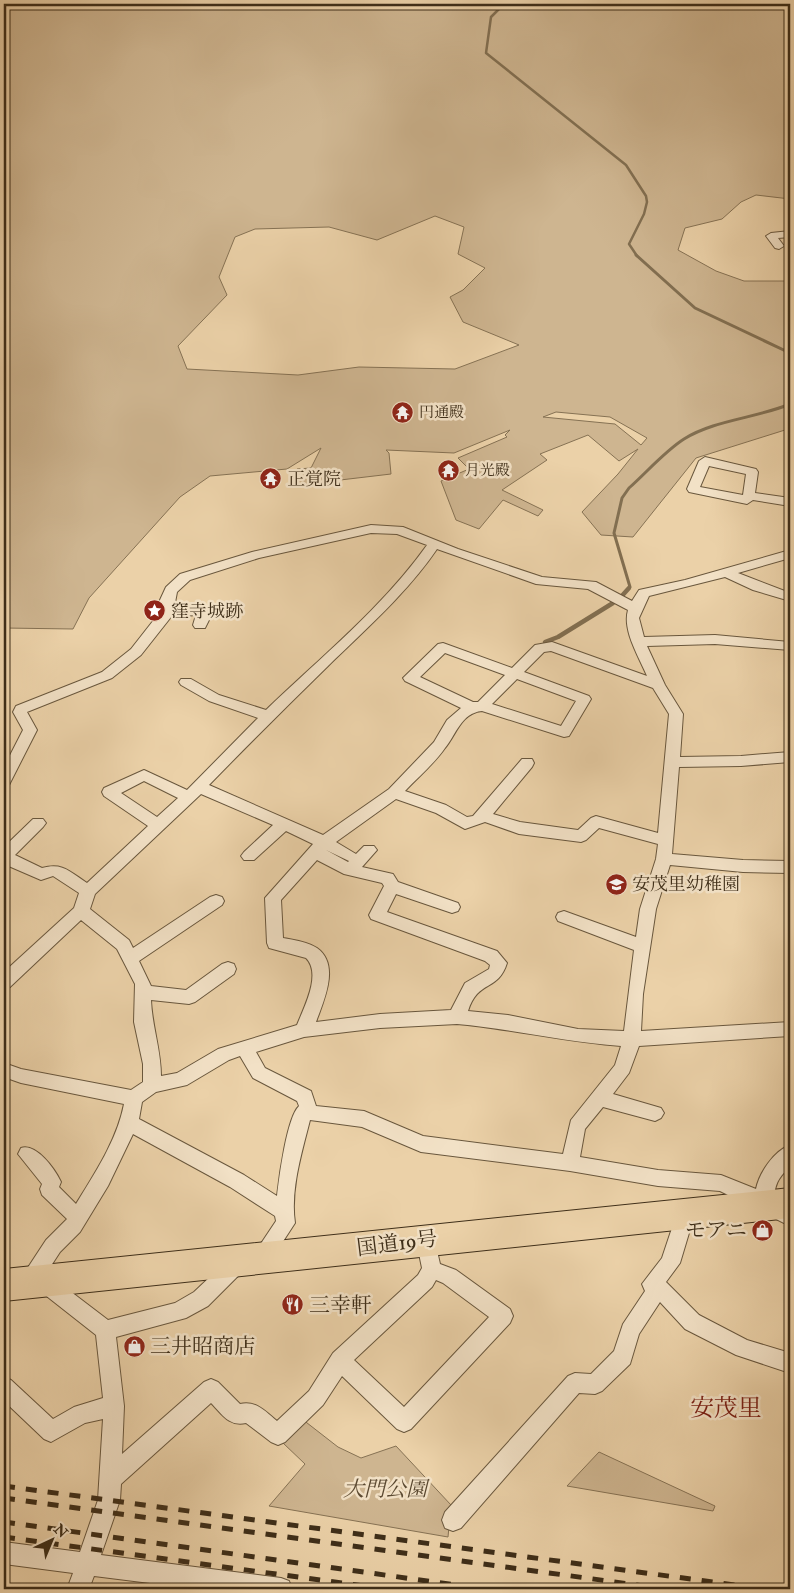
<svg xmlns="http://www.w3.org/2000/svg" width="794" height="1593" font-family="'IM FELL Double Pica','Noto Serif JP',serif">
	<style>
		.green { fill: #ceb590; stroke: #867254; fill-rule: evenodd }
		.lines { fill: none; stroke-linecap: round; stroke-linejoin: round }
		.stream-far2 { stroke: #826f51; stroke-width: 2.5 }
		.stream-far1 { stroke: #826f51; stroke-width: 3 }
		.stream { stroke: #826f51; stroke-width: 4.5 }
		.street-casing { stroke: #69573d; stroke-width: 2 }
		.highway-casing { stroke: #3e2e19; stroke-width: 2 }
		.street { fill: #f2e1c6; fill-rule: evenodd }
		.highway { fill: #ebd1a8; fill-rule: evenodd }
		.rail { stroke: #3e2e19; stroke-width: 5; stroke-dasharray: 11 11; stroke-linecap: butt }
		.labels { text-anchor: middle; stroke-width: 5; stroke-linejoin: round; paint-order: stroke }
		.far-poi-label { font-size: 15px; fill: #3e2e19; stroke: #f2e1c6; text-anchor: start }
		.poi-label { font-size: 18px; fill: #3e2e19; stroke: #f2e1c6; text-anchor: start }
		.near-poi-label { font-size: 21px; fill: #3e2e19; stroke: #f2e1c6; text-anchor: start }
		.near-street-label { font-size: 21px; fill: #3e2e19; stroke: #f2e1c6 }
		.near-park-label { font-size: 21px; font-style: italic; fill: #5b4931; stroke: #f2e1c6 }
		.near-quarter-label { font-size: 24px; fill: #7a1f14; stroke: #f2e1c6 }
	</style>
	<rect width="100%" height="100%" fill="#ebd1a8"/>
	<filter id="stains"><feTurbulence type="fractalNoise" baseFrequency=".004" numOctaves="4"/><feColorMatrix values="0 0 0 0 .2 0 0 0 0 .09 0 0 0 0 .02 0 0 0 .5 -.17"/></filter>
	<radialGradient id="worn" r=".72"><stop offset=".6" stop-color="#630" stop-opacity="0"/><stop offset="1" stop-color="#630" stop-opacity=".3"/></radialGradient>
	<!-- green -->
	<g class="green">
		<path d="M4,4H790V199L756,195L741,202L722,219L685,228L678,250L716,271L744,281H790V426L785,430L696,458L633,537L601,535L582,512L618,474L638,449L619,461L588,435L540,454L547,460L502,490L543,510L538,516L503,500L479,529L456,520L441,481L469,469L458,458L507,437L505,435L510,430L454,453L386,450L389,453L391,474L298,485L297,469L311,468L321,448L287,469L210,476L180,497L89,598L73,629L4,628ZM435,216L464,227L458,254L485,268L463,290L450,297L463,322L519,345L455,369L359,367L298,375L187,369L178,346L227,295L219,277L235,237L255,229L329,227L377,240ZM556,412L610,417L647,438L641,445L615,424L543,417Z"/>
		<path d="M302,1419L338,1447L361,1458L396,1446L451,1505L448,1537L269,1506L305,1464L283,1443Z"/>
		<path d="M599,1452L715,1506L713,1511L567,1486Z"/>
	</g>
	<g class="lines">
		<!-- stream-far2 -->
		<path class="stream-far2" d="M500,4L499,9L491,17L486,53L626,165L646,196L647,202L644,214L629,244L637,256"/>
		<!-- stream-far1 -->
		<g class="stream-far1">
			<path d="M636,255L695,308L790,353"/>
			<path d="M628,589L630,587L614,533L622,498L629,488C646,473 665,451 684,439C714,420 757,418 790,404"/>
		</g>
		<!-- stream -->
		<g class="stream">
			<path d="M620,598L629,588"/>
			<path d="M545,642L558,637L613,603"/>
		</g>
		<defs>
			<g id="street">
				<path d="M790,231V237L778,238L784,246L779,249L775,248L766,236L771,233Z"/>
				<path d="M705,457L756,469L758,472L755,493L790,498V506L753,500L747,504L689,492L687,489L699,461ZM709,466L746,474L743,495L700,487Z"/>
				<path d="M371,525L403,527L458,549L542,577L596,582L632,601L639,590L685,580L790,550V558L738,573L790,593V601L753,590L725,577L649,596L639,618L644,637L715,635L790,642V650L715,644L647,646L665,685L683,714L680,757L741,756L790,752V762L741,766L679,767L672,854L743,860L790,861V873L743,872L670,865L656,909L643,994L641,1031L790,1022V1036L639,1046L629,1073L613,1094L661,1108L664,1113L661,1118L655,1121L603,1107L585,1129L580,1157L658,1170L721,1175L756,1189C759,1173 774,1151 790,1145V1166C780,1177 772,1185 776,1201L790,1208V1226L720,1191L658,1186L570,1171L421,1152L362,1127L310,1120C302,1152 290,1190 295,1223L269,1263L262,1266L255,1263L252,1257L276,1221L275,1216L230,1187L133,1134L108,1186L80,1232L60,1252L47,1272L49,1275L108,1320L175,1303L194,1292L230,1258L237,1255L244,1258L247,1264L244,1270L208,1306L186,1318L116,1337L124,1406L122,1454L204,1382L211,1379L218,1382L240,1404C256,1400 266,1412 277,1421L309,1391L333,1353L418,1275L422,1268L416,1239L419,1233L426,1230L433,1233L440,1264L456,1270L510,1309L513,1316L510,1323L411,1429L404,1432L397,1429L342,1376L323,1405L285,1442L278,1445L271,1442L246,1423C229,1427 222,1414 211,1403L121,1484L120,1500L101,1555L281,1578L289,1581L292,1589H198L94,1576L89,1589H67L73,1573L4,1564V1542L80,1552L98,1500L103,1419L85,1423L51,1442L44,1439L4,1401V1377L11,1380L53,1419L74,1407L103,1398L96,1335L35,1287L25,1272L46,1240L67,1219L42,1195L40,1189L42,1184L18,1154L21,1148C36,1143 55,1169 61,1182L59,1187L76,1204C95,1173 117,1140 124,1104L21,1083L4,1077V1063L21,1069L131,1090L143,1082V1064L134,1022L135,984L117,949L81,920L10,987L4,989V972L74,908L79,893L53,876L41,880L4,864V847L33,819H43L46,823L43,827L15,855L42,868C63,862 70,872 87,883L148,826L104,796L102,792L104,788L144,770L187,790L258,718L209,701L181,685L179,682L181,679H191L219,695L266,710C321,657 383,607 427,545L397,534L371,533L259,558L190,580L177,592L174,608H204L211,616L205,628H195L193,625L196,615L171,617L141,655L112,678L27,712L37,730L9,785L4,786V767L23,730L13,712L16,706L102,672L131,649L160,612V600L166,587L180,574L252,552ZM437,549L536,584L588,589L628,610C622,630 639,657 647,676L552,642L535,645L512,668L443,643L438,644L403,678L405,681L461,708L447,720L434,742L389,789L323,835L209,785C248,745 288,705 328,666C366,629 407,593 437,549ZM551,651L653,688L669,714L658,833L596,816L591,818L578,830L520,822L493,814L532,767L534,763L532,759H522L473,816L467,817L446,805L405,791C418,777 434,764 445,748C456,735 461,713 482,711L564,737L569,736L591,699L589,696L524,672L544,652ZM445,653L505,675L478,702H473L420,677ZM517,679L576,701L561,726L492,704ZM144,781L178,798L157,817L121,793ZM201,794L273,825L244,852L241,856L244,860H254L286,831L313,844L265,898L267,943L269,948L306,958C322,974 304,1007 297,1025L218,1049L177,1073L161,1076C161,1050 152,1026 151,1000L189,1004L195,1002L234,974L236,969L234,964L228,962L222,964L186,990L151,986L139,961L222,905L224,901L222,897L216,895L210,897L133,948L129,940L90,909L95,894ZM396,799L436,813L465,829L485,822L519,834L581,842L586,840L599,828L658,844L656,859L640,909L636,937L564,911L558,913L556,917L558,921L634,950L624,1031L578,1029L508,1015L468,1011C478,979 498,992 507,963L497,951L387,912L396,894L452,913L458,911L460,907L458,903L398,882L393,874L362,867L377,850L374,846H364L356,854L336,842ZM326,850L349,861L348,862ZM317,860L344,874L382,883L384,886L369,915L371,919L485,961L490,965L489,969L465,983L451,1010L380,1014L316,1022C323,1002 341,965 317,948C308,942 294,940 283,938L281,900ZM457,1024C512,1029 566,1042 621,1046L615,1065L571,1120L563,1154L423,1136L364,1111L316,1106L311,1091L265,1068L256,1052L304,1037L380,1028ZM240,1056L253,1078L297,1101L299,1106C287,1117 279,1178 277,1196L244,1175L139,1119L142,1102L156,1092L187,1085L229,1060ZM436,1280L443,1283L489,1317L404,1407L354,1360L432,1287Z"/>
				<path d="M686,1204L693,1207L695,1213L680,1263L666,1282L699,1315L747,1340L790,1353V1373L736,1355L685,1329L660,1302L639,1334L630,1364L602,1391L595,1394L579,1393L461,1528L453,1531L445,1528L442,1520L445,1512L568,1376L575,1373L591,1374L614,1351L623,1324L645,1291L642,1284L662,1258L679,1207Z"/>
			</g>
			<path id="highway" d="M790,1188V1218L4,1301V1269Z"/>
		</defs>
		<!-- street casing -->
		<use href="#street" class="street-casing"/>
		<!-- highway casing -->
		<use href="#highway" class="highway-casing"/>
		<!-- street -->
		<use href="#street" class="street"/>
		<!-- highway -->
		<use href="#highway" class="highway"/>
		<!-- rail -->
		<g class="rail">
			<path d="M4,1486L764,1589"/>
			<path d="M4,1498L666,1589"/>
			<path d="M4,1522L485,1589"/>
			<path d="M4,1537L386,1589"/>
		</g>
	</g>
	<!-- icons -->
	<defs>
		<symbol id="temple-disc" viewBox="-11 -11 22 22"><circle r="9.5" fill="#8f2418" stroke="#f2e1c6"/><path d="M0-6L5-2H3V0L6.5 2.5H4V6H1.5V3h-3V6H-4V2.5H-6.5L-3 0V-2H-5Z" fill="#fff"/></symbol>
		<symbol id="sight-disc" viewBox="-11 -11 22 22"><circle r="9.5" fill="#8f2418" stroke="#f2e1c6"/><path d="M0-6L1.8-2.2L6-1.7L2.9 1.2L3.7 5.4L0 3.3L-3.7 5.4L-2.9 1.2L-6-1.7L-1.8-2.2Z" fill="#fff"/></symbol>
		<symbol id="school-disc" viewBox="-11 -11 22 22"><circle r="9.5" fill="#8f2418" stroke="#f2e1c6"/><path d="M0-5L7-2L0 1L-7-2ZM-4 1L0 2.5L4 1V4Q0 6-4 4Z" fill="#fff"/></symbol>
		<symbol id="shop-disc" viewBox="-11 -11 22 22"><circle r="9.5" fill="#8f2418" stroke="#f2e1c6"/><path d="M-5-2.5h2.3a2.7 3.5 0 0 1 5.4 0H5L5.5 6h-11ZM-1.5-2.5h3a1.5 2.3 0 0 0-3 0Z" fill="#fff"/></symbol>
		<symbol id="restaurant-disc" viewBox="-11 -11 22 22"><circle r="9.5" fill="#8f2418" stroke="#f2e1c6"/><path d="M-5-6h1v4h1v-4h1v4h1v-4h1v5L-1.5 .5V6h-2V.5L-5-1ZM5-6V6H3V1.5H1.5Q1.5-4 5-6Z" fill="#fff"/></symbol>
	</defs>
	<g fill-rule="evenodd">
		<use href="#temple-disc" x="390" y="400" width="25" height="25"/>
		<use href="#temple-disc" x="436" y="458" width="25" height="25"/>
		<use href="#temple-disc" x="258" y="466" width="25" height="25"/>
		<use href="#sight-disc" x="142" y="598" width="25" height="25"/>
		<use href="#school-disc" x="604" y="872" width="25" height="25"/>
		<use href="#shop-disc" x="750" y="1218" width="25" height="25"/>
		<use href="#restaurant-disc" x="280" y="1292" width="25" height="25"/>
		<use href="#shop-disc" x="122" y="1334" width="25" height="25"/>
	</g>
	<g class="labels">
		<!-- far-poi labels -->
		<g class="far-poi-label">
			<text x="419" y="417">円通殿</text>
			<text x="465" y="475">月光殿</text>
		</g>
		<!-- poi labels -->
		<g class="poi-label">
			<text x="287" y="485">正覚院</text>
			<text x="171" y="617">窪寺城跡</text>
			<text x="632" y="890">安茂里幼稚園</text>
		</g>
		<!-- near-poi labels -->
		<g class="near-poi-label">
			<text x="747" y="1237" text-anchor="end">モアニ</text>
			<text x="309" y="1312">三幸軒</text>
			<text x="150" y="1353">三井昭商店</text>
		</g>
		<!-- near-street labels -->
		<g class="near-street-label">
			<text transform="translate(397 1243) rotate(-7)" y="7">国道19号</text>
		</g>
		<!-- near-park labels -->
		<g class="near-park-label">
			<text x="385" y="1496">大門公園</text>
		</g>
		<!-- near-quarter labels -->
		<g class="near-quarter-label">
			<text x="726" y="1416">安茂里</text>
		</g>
	</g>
	<!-- margin -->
	<rect width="794" height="1593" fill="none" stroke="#ebd1a8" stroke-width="20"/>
	<rect x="5" y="5" width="784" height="1583" fill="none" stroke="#3e2e19" stroke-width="2.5"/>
	<rect x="10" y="10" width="774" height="1573" fill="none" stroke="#3e2e19"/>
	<!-- north arrow -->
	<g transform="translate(52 1540) rotate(44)" stroke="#f2e1c6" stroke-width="4" paint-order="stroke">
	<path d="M0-4L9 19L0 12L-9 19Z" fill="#3e2e19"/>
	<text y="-8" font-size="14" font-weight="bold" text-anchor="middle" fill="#3e2e19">N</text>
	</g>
	<rect width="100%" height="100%" filter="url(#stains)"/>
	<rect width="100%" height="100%" fill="url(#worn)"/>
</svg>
